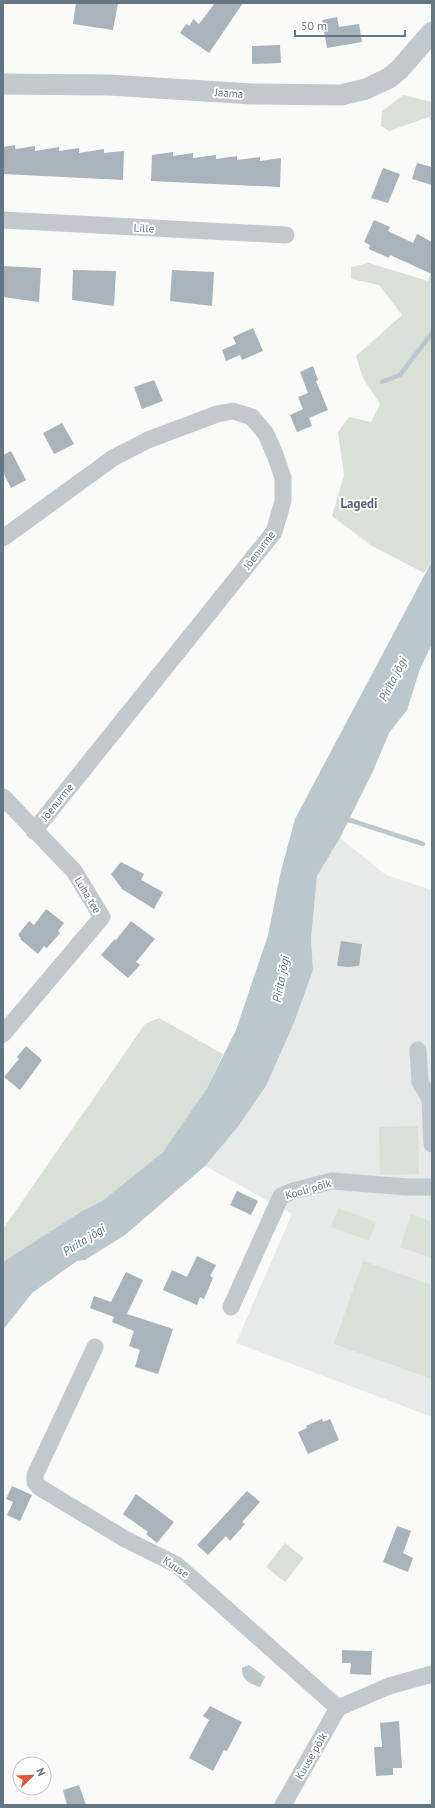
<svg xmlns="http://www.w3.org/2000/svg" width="435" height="1808" font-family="'PT Sans',sans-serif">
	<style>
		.built { fill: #e8e9e9 }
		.green { fill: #dadfd7 }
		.water { fill: #bbc7cb }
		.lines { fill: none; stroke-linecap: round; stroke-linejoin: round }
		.stream { stroke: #bbc7cb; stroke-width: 4.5 }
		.building { fill: #aab3b9 }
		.minor { stroke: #c3c8cc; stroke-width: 17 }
		.tertiary { stroke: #c3c8cc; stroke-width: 21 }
		.labels { text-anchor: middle; stroke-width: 4; stroke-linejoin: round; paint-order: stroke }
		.street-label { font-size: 11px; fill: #657683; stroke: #fff }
		.water-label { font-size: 12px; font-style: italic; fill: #60757c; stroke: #fff }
		.quarter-label { font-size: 13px; font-weight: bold; fill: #57646e; stroke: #fff }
	</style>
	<rect width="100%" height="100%" fill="#fafaf8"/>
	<!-- built -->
	<path class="built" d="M340,838L386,875L432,890V1417L236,1343L292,1214L205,1166L237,1128L266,1086L294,1023L313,970L311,939L317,876Z"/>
	<!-- green -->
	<g class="green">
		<path d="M403,95L432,102V122L429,117L389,131L381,126L382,111Z"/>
		<path d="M369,263L428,281L432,269V561L424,573L372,546L332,516L344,475L338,432L349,417L371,422L380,404L363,378L356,356L402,315L379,285L351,279V267Z"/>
		<path d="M159,1018L223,1054L207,1088L163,1152L102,1201L82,1211L3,1262V1229L145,1024Z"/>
		<path d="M418,1126L419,1174L380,1175L379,1127Z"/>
		<path d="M338,1208L376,1222L369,1241L331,1227Z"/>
		<path d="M411,1214L432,1222V1258L400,1247Z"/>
		<path d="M363,1261L432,1285V1379L334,1344Z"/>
		<path d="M285,1543L304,1558L285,1582L266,1567Z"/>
	</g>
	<!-- water -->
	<g class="water">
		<path d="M432,561V644L420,669L407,710L389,733L374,769L340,838L317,876L311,939L313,970L294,1023L266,1086L237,1128L205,1166L125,1235L85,1260L77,1261L32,1293L3,1330V1262L82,1211L102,1201L163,1152L207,1088L236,1030L268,935L280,875L295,819Z"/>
		<path d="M249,1665L265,1677L260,1687C250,1684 241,1679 242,1668Z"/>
	</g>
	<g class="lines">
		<!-- stream -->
		<g class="stream">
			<path d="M382,382L400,375L432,333"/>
			<path d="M343,818L423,844"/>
		</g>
	</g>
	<!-- building -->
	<g class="building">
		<path d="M76,3H118L113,30L73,24Z"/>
		<path d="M215,3H243L209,53L180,33L186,24L190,26L193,19L199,24Z"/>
		<path d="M337,17L339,27L359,24L362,42L327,48L322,20Z"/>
		<path d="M280,45L281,63L252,64V46Z"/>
		<path d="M15,145V149L35,146V151L59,147V151L79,148V153L104,149V153L124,151L123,180L3,174V147Z"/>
		<path d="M173,152V156L193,153V158L216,155V159L237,156V160L260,157V161L281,158L280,187L151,181L152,155Z"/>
		<path d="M417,163L432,167V185L412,179Z"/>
		<path d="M383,168L400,174L388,203L371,198Z"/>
		<path d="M374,220L390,227L388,231L413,243L417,234L432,242V274L390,255L389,258L369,249L370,245L364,242Z"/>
		<path d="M3,266L41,268L39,302L3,297Z"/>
		<path d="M73,270L116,271L114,306L72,300Z"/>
		<path d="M172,270L214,272L212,306L170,301Z"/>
		<path d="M253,328L263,351L242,360L240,355L226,361L222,350L236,344L233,337Z"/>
		<path d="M313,366L318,380L316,381L328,410L309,418L312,426L297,432L290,415L303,409L298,397L308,393L300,372Z"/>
		<path d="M154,380L163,401L142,409L134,387Z"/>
		<path d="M62,423L74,444L54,454L43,433Z"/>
		<path d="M11,451L26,480L11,488L3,472V455Z"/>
		<path d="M121,862L144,874L141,880L163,892L154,909L122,889L111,874Z"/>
		<path d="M46,909L64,923L58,931L60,933L47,948L44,946L38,954L20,939L21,938L18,935L29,921L34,925Z"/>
		<path d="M131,921L155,939L136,962L140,965L128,978L101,955L115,939L116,940Z"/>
		<path d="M341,941L362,944L359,966L348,967L337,966Z"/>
		<path d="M26,1046L42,1060L20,1090L4,1077L19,1059L17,1057Z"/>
		<path d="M237,1191L258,1201L251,1215L230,1205Z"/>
		<path d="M197,1256L216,1265L210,1276L213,1278L204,1299L200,1297L197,1305L163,1290L172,1270L187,1277Z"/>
		<path d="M126,1272L143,1280L127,1314L173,1329L158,1374L135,1367L140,1350L129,1346L134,1331L112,1322L114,1317L90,1308L94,1296L111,1302Z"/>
		<path d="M322,1419L323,1422L330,1419L339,1440L308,1454L298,1432L307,1428L306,1426Z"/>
		<path d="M12,1486L32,1495L20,1521L7,1515L13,1502L6,1499Z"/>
		<path d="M247,1491L260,1502L242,1522L245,1524L230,1541L226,1536L208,1555L197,1545Z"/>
		<path d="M136,1494L174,1522L157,1543L146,1534L148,1532L123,1514Z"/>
		<path d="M397,1526L411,1531L403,1553L413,1558L408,1572L383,1562Z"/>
		<path d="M342,1650L372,1651L371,1675L350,1674L351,1663H342Z"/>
		<path d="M210,1706L242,1722L227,1751L224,1750L213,1771L189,1758L209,1720L203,1716Z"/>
		<path d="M399,1721L402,1768H393V1775L376,1776L374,1747H382L380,1723Z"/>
		<path d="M79,1785L86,1805H67L63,1790Z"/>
	</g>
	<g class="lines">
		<!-- minor -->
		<g class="minor">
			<path d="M3,220L286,235"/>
			<path d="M3,538L113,458L148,440L217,414L233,411L252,417L266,434L276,457L283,478V501L274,532L34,831"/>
			<path d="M3,797L74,871L102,917L3,1034"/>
			<path d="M418,1050L420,1082L430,1099L432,1144"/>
			<path d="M231,1307L281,1196L293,1191L332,1181L407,1187H432"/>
			<path d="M95,1347L35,1475V1482L39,1487L125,1539L177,1565L338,1708L389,1686L432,1674"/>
			<path d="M283,1805L338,1708"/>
		</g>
		<!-- tertiary -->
		<path class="tertiary" d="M3,84L109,85L252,94L341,95L366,89L389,78L399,70L432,32"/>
	</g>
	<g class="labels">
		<!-- street labels -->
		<g class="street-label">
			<text transform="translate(229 93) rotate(4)" y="4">Jaama</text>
			<text transform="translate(144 228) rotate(3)" y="4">Lille</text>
			<text transform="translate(259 550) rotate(-53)" y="4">Jõenurme</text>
			<text transform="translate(57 802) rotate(-51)" y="4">Jõenurme</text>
			<text transform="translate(88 895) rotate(59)" y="4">Luha tee</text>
			<text transform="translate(308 1189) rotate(-16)" y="4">Kooli põik</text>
			<text transform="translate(176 1567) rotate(34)" y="4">Kuuse</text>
			<text transform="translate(311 1756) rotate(-60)" y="4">Kuuse põik</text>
		</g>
		<!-- water labels -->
		<g class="water-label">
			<text transform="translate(393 679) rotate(-63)" y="4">Pirita jõgi</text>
			<text transform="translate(281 979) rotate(-79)" y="4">Pirita jõgi</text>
			<text transform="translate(84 1240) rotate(-32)" y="4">Pirita jõgi</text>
		</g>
		<!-- quarter labels -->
		<g class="quarter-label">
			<text x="359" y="508">Lagedi</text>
		</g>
	</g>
	<!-- border -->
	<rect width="435" height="1808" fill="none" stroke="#657683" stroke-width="8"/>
	<!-- north arrow -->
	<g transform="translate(32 1776) rotate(67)"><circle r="19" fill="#ffffff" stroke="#c1c8cd"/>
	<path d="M0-3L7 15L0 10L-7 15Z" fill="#e4572e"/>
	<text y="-6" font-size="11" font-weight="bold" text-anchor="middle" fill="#657683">N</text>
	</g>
	<!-- scale -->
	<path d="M295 30v6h110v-6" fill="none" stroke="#657683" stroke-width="2"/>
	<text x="301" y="30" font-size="12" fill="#657683" stroke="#ffffff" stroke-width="3" paint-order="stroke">50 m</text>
</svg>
